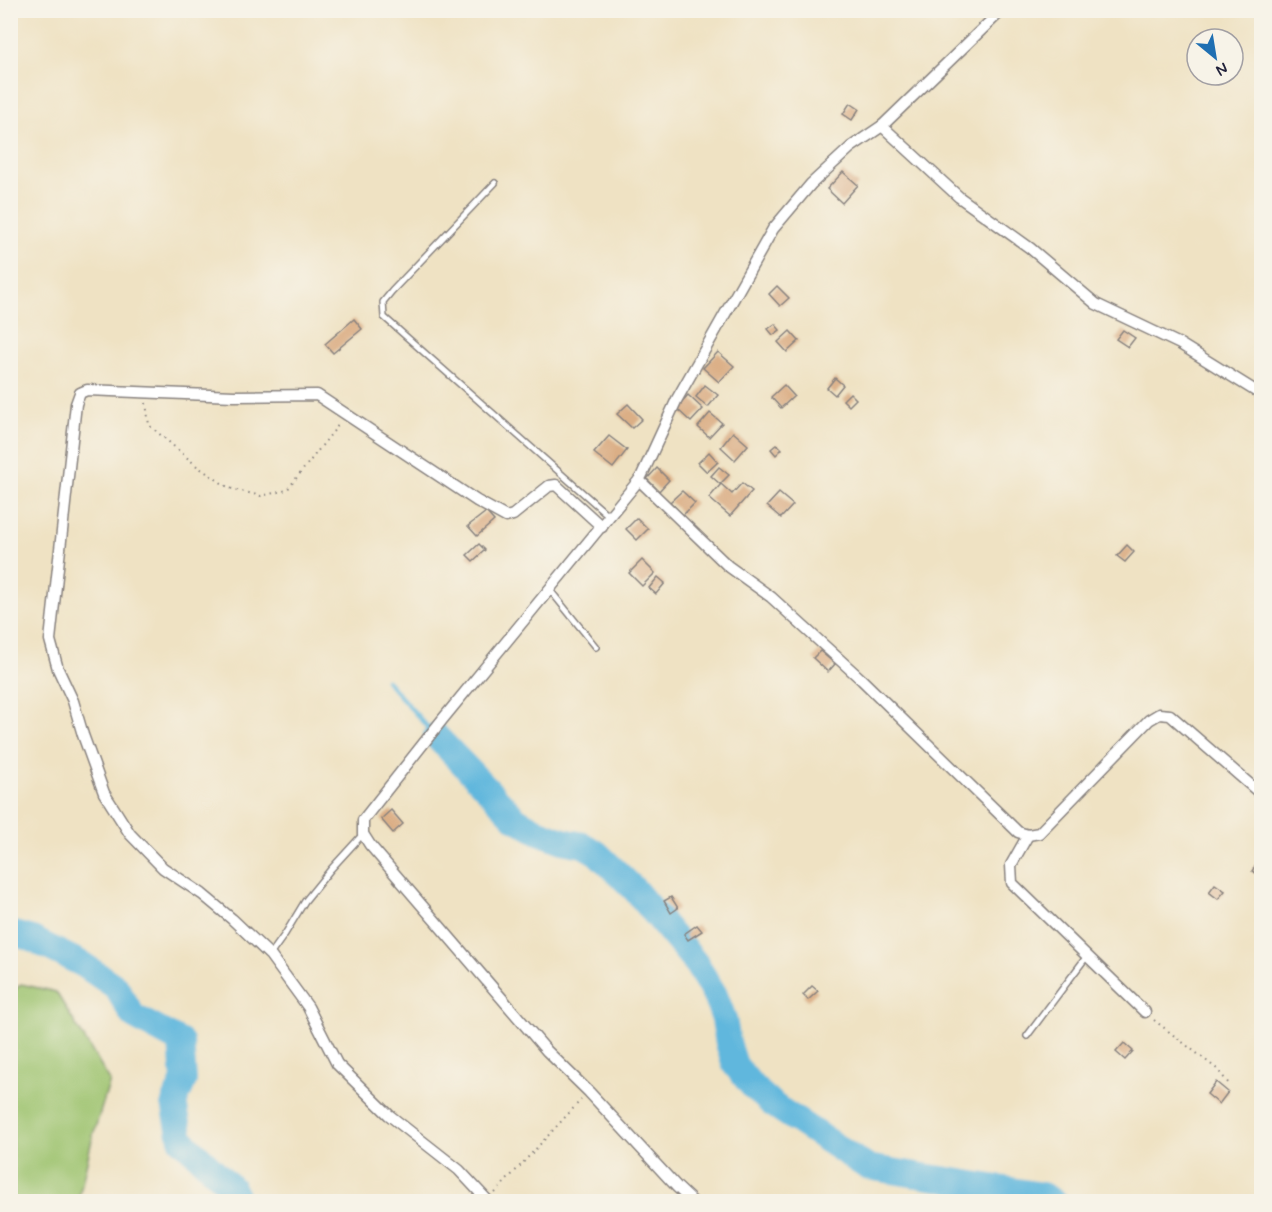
<svg xmlns="http://www.w3.org/2000/svg" width="1272" height="1212" font-family="Mynerve,sans-serif">
	<style>
		.green { fill: #9dc36e; stroke: #607254; stroke-width: 1.5 }
		.lines { fill: none; stroke-linecap: round; stroke-linejoin: round }
		.stream { stroke: #61b7dd; stroke-width: 4.5 }
		.river { stroke: #61b7dd; stroke-width: 26 }
		.building { fill: #dbaf86 }
		.lane-casing { stroke: #88827f; stroke-width: 8 }
		.street-casing { stroke: #88827f; stroke-width: 13 }
		.path { stroke: #88827f; stroke-width: 2; stroke-dasharray: 1.5 4.5; stroke-linecap: butt }
		.lane { stroke: #fff; stroke-width: 5 }
		.street { stroke: #fff; stroke-width: 10 }
	</style>
	<rect width="100%" height="100%" fill="#f7f3e8"/>
	<filter id="ink" filterUnits="userSpaceOnUse"><feTurbulence type="fractalNoise" baseFrequency=".0167" numOctaves="2"/><feDisplacementMap in="SourceGraphic" scale="12" xChannelSelector="R" yChannelSelector="G"/><feConvolveMatrix kernelMatrix="1 2 1 2 8 2 1 2 1" color-interpolation-filters="sRGB"/></filter>
	<filter id="wash" filterUnits="userSpaceOnUse"><feTurbulence type="fractalNoise" baseFrequency=".008" numOctaves="4" result="noise"/><feDisplacementMap in="SourceGraphic" scale="24" xChannelSelector="R" yChannelSelector="G"/><feGaussianBlur stdDeviation="1.35" result="paint"/><feColorMatrix in="noise" values="0 0 0 0 0 0 0 0 0 0 0 0 0 0 0 0 0 1.4 0 .05"/><feComposite in="paint" operator="in"/></filter>
	<g filter="url(#wash)">
		<rect width="100%" height="100%" fill="#efe2c3"/>
		<!-- green -->
		<path class="green" d="M21,984L56,992L110,1081L93,1135L78,1201H11V993Z"/>
		<g class="lines">
			<!-- stream -->
			<path class="stream" d="M386,680L430,730"/>
			<!-- river -->
			<g class="river">
				<path d="M436,736L516,819L539,832L563,841L583,845L597,853L635,890L695,962L715,995L724,1019L728,1043L735,1065L753,1087L772,1104L867,1167L1042,1195L1055,1202"/>
				<path d="M10,933L30,938L82,964L116,987L133,1016L181,1042L184,1080L174,1103L181,1139L232,1188L239,1202"/>
			</g>
		</g>
		<g id="blocks">
			<!-- building -->
			<g class="building">
				<path d="M850,103L859,109L852,120L843,114Z"/>
				<path d="M843,172L858,185L842,203L827,189Z"/>
				<path d="M777,286L789,298L780,306L769,294Z"/>
				<path d="M354,319L362,329L333,353L325,344Z"/>
				<path d="M775,324L780,330L773,335L768,329Z"/>
				<path d="M1123,330L1135,338L1128,347L1116,339Z"/>
				<path d="M790,331L799,341L787,352L778,342Z"/>
				<path d="M718,352L734,366L719,382L703,368Z"/>
				<path d="M835,378L843,385L835,395L827,388Z"/>
				<path d="M705,385L718,395L708,407L696,397Z"/>
				<path d="M784,385L794,396L781,408L771,397Z"/>
				<path d="M850,393L856,399L849,406L843,400Z"/>
				<path d="M688,395L703,409L691,422L676,408Z"/>
				<path d="M628,404L642,419L632,428L617,414Z"/>
				<path d="M710,413L722,423L709,437L698,427Z"/>
				<path d="M733,432L748,445L735,460L721,447Z"/>
				<path d="M609,436L627,450L613,468L594,453Z"/>
				<path d="M777,444L782,449L776,455L771,449Z"/>
				<path d="M709,452L718,462L707,472L698,463Z"/>
				<path d="M719,467L729,475L720,484L711,476Z"/>
				<path d="M657,468L669,480L659,491L647,479Z"/>
				<path d="M742,483L752,491L730,516L709,498L721,484L732,494Z"/>
				<path d="M682,491L695,503L683,515L670,502Z"/>
				<path d="M779,493L793,505L781,518L767,506Z"/>
				<path d="M486,512L494,521L477,536L468,526Z"/>
				<path d="M637,518L648,529L637,540L626,529Z"/>
				<path d="M479,544L485,550L473,561L467,555Z"/>
				<path d="M1127,545L1134,552L1125,562L1117,556Z"/>
				<path d="M642,560L655,573L642,586L629,573Z"/>
				<path d="M658,577L665,583L656,594L649,588Z"/>
				<path d="M820,651L835,664L828,672L813,658Z"/>
				<path d="M391,810L403,824L393,833L381,819Z"/>
				<path d="M1257,863L1262,866V871L1259,875L1252,871Z"/>
				<path d="M1215,884L1225,891L1218,899L1209,892Z"/>
				<path d="M671,897L678,908L671,913L664,901Z"/>
				<path d="M697,925L702,931L688,940L684,934Z"/>
				<path d="M812,986L818,991L808,1000L803,995Z"/>
				<path d="M1124,1043L1133,1051L1125,1060L1116,1052Z"/>
				<path d="M1216,1082L1228,1092L1219,1104L1207,1094Z"/>
			</g>
		</g>
	</g>
	<g filter="url(#ink)">
		<use href="#blocks" fill-opacity="0" stroke="#88827f" stroke-width="1.5"/>
		<g class="lines">
			<defs>
				<g id="lane">
					<path d="M495,183L392,291L383,302L384,317L609,516"/>
					<path d="M550,590L596,647"/>
					<path d="M270,955L285,934L305,901L331,869L363,834"/>
					<path d="M1027,1036L1087,956"/>
				</g>
				<g id="street">
					<path d="M882,126L959,197L1030,248L1096,304L1180,344L1262,395"/>
					<path d="M639,480L728,566L771,597L862,680L1018,832L1028,835L1039,833L1149,720L1159,714L1170,715L1262,795"/>
					<path d="M1028,835L1011,865L1012,883L1145,1012"/>
					<path d="M488,1201L459,1170L389,1115L337,1064L308,1007L270,955L232,919L202,894L163,868L130,834L104,793L83,735L73,701L58,669L50,640L76,404L80,393L87,390L234,396L317,395L477,501L506,517L513,515L549,486L556,485L602,527"/>
					<path d="M693,1202L677,1187L589,1092L547,1051L370,845L363,834V820L442,720L639,480L642,475L677,399L773,229L811,184L851,147L882,126L1002,10"/>
				</g>
			</defs>
			<!-- lane casing -->
			<use href="#lane" class="lane-casing"/>
			<!-- street casing -->
			<use href="#street" class="street-casing"/>
			<!-- path -->
			<g class="path">
				<path d="M146,403L149,425L198,467L229,488L261,496L287,490L339,424"/>
				<path d="M1154,1020L1217,1069L1229,1084"/>
				<path d="M495,1193L581,1100"/>
			</g>
			<!-- lane -->
			<use href="#lane" class="lane"/>
			<!-- street -->
			<use href="#street" class="street"/>
		</g>
	</g>
	<!-- margin -->
	<rect width="1272" height="1212" fill="none" stroke="#f7f3e8" stroke-width="36"/>
	<!-- north arrow -->
	<g transform="translate(1215 57) rotate(150)"><circle r="28" fill="#f7f3e8" stroke="#a29fa3" stroke-width="1.5"/>
	<path d="M0-4.5L10 22L0 15L-10 22Z" fill="#1f6fb2"/>
	<text y="-9" font-size="16" font-weight="bold" text-anchor="middle" fill="#22223b">N</text>
	</g>
</svg>
